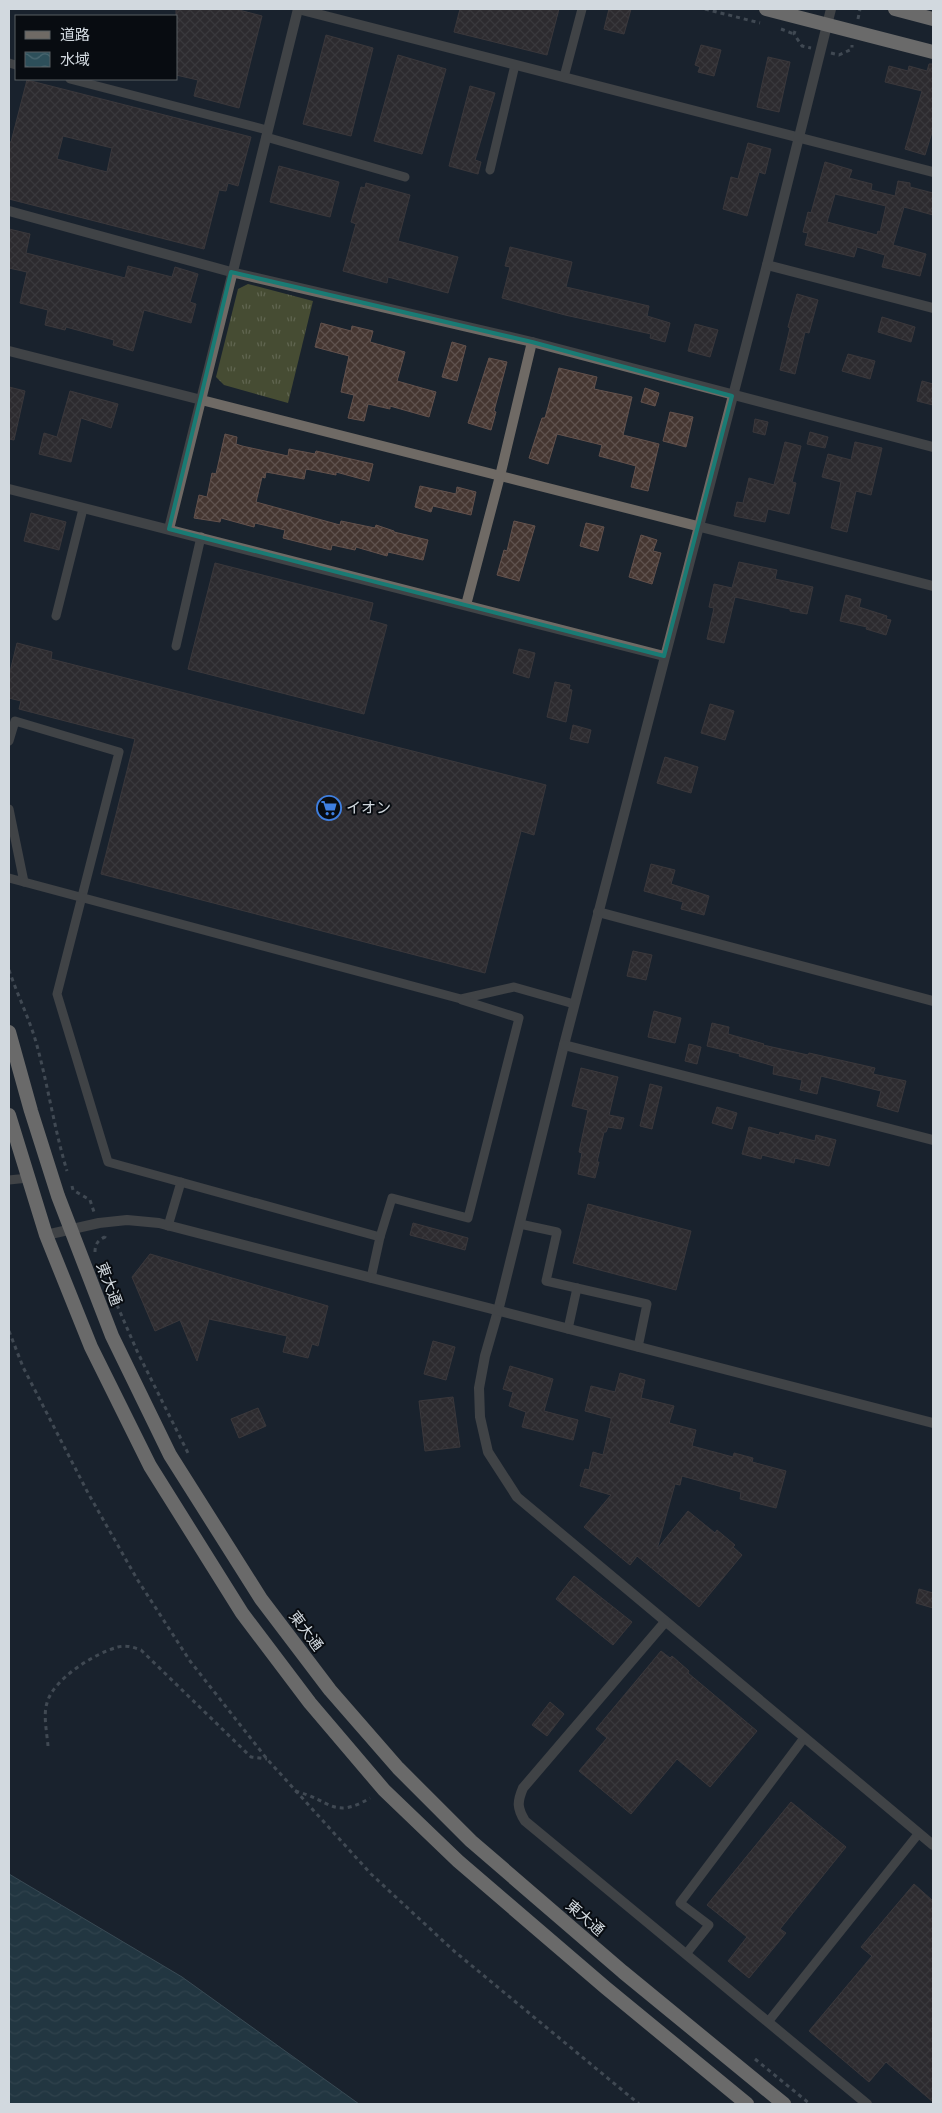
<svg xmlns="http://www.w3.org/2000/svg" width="942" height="2113" font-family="'Titillium Web','Noto Sans JP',sans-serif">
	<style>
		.grass { fill: url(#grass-tufts) }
		.water { fill: url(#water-waves); stroke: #5e7882 }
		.building { fill: url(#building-cross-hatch); stroke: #62514c; fill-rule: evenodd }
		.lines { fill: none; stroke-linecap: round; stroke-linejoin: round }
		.path { stroke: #707880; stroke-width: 3; stroke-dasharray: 4 4; stroke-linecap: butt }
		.service { stroke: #6f6a65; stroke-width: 9 }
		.minor { stroke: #6f6a65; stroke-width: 10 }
		.tertiary { stroke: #6f6a65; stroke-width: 10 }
		.trunk { stroke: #ccc1b4; stroke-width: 14 }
		.marked { fill: none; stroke: #197b74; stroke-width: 4; stroke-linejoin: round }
		.labels { text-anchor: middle; stroke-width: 4; stroke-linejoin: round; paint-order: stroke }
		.poi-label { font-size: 15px; fill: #d2d9df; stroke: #080c11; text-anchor: start }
		.street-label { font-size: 15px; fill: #d2d9df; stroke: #080c11 }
	</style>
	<defs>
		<pattern id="grass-tufts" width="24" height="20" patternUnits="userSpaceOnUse" patternTransform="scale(1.25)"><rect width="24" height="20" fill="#464c33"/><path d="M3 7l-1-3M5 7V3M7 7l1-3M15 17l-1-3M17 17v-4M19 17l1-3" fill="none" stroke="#606550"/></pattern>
		<pattern id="water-waves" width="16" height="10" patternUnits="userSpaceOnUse" patternTransform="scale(1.25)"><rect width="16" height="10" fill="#2d4f5a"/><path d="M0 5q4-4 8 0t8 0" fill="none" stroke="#4b6871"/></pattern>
		<pattern id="building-cross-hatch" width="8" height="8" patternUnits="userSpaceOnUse" patternTransform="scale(1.25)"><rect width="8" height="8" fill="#453631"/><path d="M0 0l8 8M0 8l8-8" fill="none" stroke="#5f524e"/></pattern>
	</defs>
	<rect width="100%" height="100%" fill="#1a232d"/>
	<!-- grass -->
	<path class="grass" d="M248,284L313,301L288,403L224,385L216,377L238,289Z"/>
	<!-- water -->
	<path class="water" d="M9,1874L182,1977L359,2104H9Z"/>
	<!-- building -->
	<g class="building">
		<path d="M176,9H235L262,16L239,108L194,96L198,80L176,75Z"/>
		<path d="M460,9H559L547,55L454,32Z"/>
		<path d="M609,9H631L624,34L604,29Z"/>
		<path d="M326,35L373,48L351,136L303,124Z"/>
		<path d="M701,45L721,50L714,76L698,72L700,67L695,65Z"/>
		<path d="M398,55L446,69L422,154L374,141Z"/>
		<path d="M768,57L790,62L779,112L757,107Z"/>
		<path d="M929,64H933V129L925,155L905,149L922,91L885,82L889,66L908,71L909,66L927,71Z"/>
		<path d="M27,80L251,137L238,186L228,183L226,191L219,190L204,249L9,199V142H11ZM63,136L112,148L107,172L57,159Z"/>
		<path d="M470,86L495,93L475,160L481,162L478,174L449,166Z"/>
		<path d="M748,143L771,149L765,174L759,172L747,216L723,209L731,177L738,179Z"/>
		<path d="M825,162L852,170L849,178L872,184L871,190L895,196L898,181L910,183V187L933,193V215L904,207L893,245L926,254L920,276L882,267L885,255L857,247L854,257L805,245L808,233L803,232L808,212L811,213ZM835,194L886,206L880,232L878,231L877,235L827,222Z"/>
		<path d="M279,166L339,182L330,217L270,202Z"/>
		<path d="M366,183L410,195L398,241L458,257L448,293L388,277L387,283L343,271L356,224L351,222L361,187L365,188Z"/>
		<path d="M9,229L30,234L26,253L125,278L128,266L172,277L175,267L198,274L190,302L196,304L191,323L144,310L133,351L113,345L114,340L66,327L65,330L45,325L48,310L20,303L27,272L9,268Z"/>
		<path d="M510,247L572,262L566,287L649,306L647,316L670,323L665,342L650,338L651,334L565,315L502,298L510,267L505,266Z"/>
		<path d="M797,294L818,300L809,333L805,332L795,374L780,370L790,328L788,327Z"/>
		<path d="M882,317L915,327L911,342L878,332Z"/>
		<path d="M321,323L351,331L352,326L373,331L370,342L405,352L397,381L436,392L429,417L390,406V409L368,404L364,421L348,418L354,395L341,392L349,356L315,347Z"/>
		<path d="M695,324L718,330L710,357L688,351Z"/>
		<path d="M452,342L466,346L457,381L442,377Z"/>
		<path d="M848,354L875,361L870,379L842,371Z"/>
		<path d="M489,358L507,362L494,411L496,412L491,430L468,423Z"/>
		<path d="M559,368L597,377L594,389L632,397L623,435L659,444L648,491L631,487L636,466L599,456L602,445L557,434L548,464L529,458L542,418H545Z"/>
		<path d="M922,381L933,384V405L917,401Z"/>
		<path d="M9,387L25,391L14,440L9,439Z"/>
		<path d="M645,388L659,393L655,406L641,402Z"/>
		<path d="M70,391L118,404L111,428L81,418L71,462L39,454L44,433L57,437Z"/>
		<path d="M670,412L693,417L686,447L663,441Z"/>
		<path d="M755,419L768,422L765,435L753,432Z"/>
		<path d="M810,432L828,437L825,448L807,444Z"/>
		<path d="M225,434L237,437L236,444L242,446L288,456L289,449L315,454L316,451L373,464L369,481L336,472V475L306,469L304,479L266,472L265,478L262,477L256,502L340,525L341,521L375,528L376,525L394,531V532L428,540L423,560L388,552L387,556L356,547L355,550L332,545L331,550L283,538L285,530L255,523L254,527L221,518L220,522L194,518L199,495L207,497L212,473L216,474Z"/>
		<path d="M785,442L801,446L792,482L796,483L789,514L768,509L765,522L734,516L737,502L743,503L749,478L774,485Z"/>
		<path d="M855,442L882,448L871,495L856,491L847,532L831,528L841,482L822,477L828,454L851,460Z"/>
		<path d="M420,486L456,494L457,487L476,492L471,515L433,506L431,512L415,507Z"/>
		<path d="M31,513L66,522L59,550L24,541Z"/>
		<path d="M514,521L535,526L519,581L497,575L504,550L507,551Z"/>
		<path d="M586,523L604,527L598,551L580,546Z"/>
		<path d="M641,535L657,540L653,551L661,553L652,584L629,577Z"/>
		<path d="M739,562L777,570L775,579L813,587L807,614L790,611V609L735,597L724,643L707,639L714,608L709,607L714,584L732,588Z"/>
		<path d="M215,563L373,603L369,620L387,625L364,714L188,669Z"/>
		<path d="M846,595L861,599L859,607L887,616L886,619L891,620L886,635L866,629L867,627L840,621Z"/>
		<path d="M17,643L52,652L51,659L546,785L534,835L521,831L485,973L101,874L135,739L19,709L21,701L9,698V676Z"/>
		<path d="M519,649L535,653L529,678L513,673Z"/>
		<path d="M555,682L570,685L569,689L572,690L566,722L547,717Z"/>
		<path d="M710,704L734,711L725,740L701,733Z"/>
		<path d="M573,725L591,730L588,743L570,739Z"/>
		<path d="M665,757L698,767L691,793L657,783Z"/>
		<path d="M651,864L675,870L671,884L709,896L704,915L681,909L683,902L644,891Z"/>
		<path d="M633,951L652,955L646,980L627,976Z"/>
		<path d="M654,1011L681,1018L675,1043L648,1037Z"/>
		<path d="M712,1023L729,1027L728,1034L764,1044L763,1045L808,1055L809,1053L875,1068L873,1074L906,1081L898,1112L877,1106L881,1091L821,1076L817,1094L800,1090L802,1080L773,1074L774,1066L739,1056L740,1054L707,1046Z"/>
		<path d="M689,1044L701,1047L697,1064L685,1061Z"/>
		<path d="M581,1068L618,1077L609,1115L624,1118L621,1129L608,1127L606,1132H604L597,1162H599L595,1178L578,1174L582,1153L579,1152L588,1110L572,1106Z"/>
		<path d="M650,1084L662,1087L652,1129L640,1126Z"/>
		<path d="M717,1107L737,1113L732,1129L712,1123Z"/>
		<path d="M749,1127L779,1135L780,1132L815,1141L816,1135L836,1140L829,1166L795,1158L794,1163L762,1155L761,1159L742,1154Z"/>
		<path d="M588,1204L691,1231L676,1290L573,1263Z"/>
		<path d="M413,1223L468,1238L465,1250L410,1235Z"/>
		<path d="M150,1254L328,1306L318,1346L312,1344L308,1358L283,1352L287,1336L209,1319L197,1361L180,1320L155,1331L132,1277Z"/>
		<path d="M433,1341L455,1347L446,1380L424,1374Z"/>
		<path d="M510,1366L553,1379L544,1411L578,1420L573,1440L522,1427L526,1412L509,1406L513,1392L503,1389Z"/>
		<path d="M620,1373L645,1380L641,1398L674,1406L669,1423L696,1430L692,1446L733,1457L734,1453L753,1458L752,1462L786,1471L776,1508L740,1499L741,1492L682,1476L680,1485L675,1484L657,1549L688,1511L715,1533L717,1530L735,1545L733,1547L742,1555L699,1607L637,1556L630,1565L584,1527L611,1495L580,1486L585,1469L589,1470L593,1452L603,1455L611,1420V1418L585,1411L591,1386L615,1392Z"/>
		<path d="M453,1397L460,1447L425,1451L419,1401Z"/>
		<path d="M258,1408L266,1426L239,1438L231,1419Z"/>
		<path d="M574,1576L632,1622L613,1645L556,1599Z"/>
		<path d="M919,1589L933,1593V1608L916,1603Z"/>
		<path d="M661,1651L670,1658L672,1656L689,1671L688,1673L757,1731L710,1787L677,1759L631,1814L579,1771L607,1738L596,1729Z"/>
		<path d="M550,1702L564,1714L547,1736L532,1725Z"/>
		<path d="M791,1802L846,1847L780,1929L786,1933L749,1978L728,1961L747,1937L707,1905Z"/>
		<path d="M914,1884L933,1901V2102L886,2062L869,2082L809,2031L872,1956L861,1947Z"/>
	</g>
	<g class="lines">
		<!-- path -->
		<g class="path">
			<path d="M705,9L760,23"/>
			<path d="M858,19L860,9"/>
			<path d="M781,29L794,34"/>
			<path d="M795,31L794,34L802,46L811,48"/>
			<path d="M831,53L839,55L852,49V45"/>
			<path d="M9,970C17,994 29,1018 36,1042C48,1085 54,1128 67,1171"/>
			<path d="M72,1186L73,1190L90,1200L94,1212"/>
			<path d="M95,1252C95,1244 98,1240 105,1237L104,1234"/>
			<path d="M117,1305L137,1351L189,1455"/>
			<path d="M9,1331L23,1367L88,1493L137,1579L190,1661L267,1759L371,1874L454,1951L639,2104"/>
			<path d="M48,1746C47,1733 43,1715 47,1703C53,1679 95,1653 118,1647C126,1645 133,1647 141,1650L251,1757L267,1759"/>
			<path d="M295,1791C331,1800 333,1820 370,1798"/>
			<path d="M755,2059L810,2104"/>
		</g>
		<!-- service -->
		<g class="service">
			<path d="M9,63L16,65"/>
			<path d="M564,77L582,9"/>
			<path d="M70,79L267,130"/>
			<path d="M266,137L405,177"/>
			<path d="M490,170L515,65"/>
			<path d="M56,616L83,509"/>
			<path d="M176,646L201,537"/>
			<path d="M9,741L15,721L119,752L57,994L108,1162L380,1237L371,1278"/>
			<path d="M9,809L24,882"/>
			<path d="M9,878L461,999L514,987L574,1004"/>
			<path d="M9,1180L28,1178"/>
			<path d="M520,1224L557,1232L546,1281L647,1304L638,1347"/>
			<path d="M168,1226L181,1182"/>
			<path d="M380,1237L392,1198L468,1218L519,1018L462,1000"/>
			<path d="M568,1329L577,1288"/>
			<path d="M686,1954L709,1925L680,1903L804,1738"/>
			<path d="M768,2022L919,1833"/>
		</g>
		<!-- minor -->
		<g class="minor">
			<path d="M298,9L933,172"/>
			<path d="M831,9L767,265L564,1045L498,1311L485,1356L479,1388L480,1417L488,1452L517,1497L933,1845"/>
			<path d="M9,211L231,272L532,342L933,447"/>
			<path d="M767,265L933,308"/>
			<path d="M9,351L933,586"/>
			<path d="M9,489L664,656"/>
			<path d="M169,529L298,9"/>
			<path d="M466,605L500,476L532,342"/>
			<path d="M598,912L933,1001"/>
			<path d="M564,1045L933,1140"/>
			<path d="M665,1622L523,1788C517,1802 517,1808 525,1821L867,2104"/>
		</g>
		<!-- tertiary -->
		<path class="tertiary" d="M46,1235L99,1223L127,1220L159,1223L933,1423"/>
		<!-- trunk -->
		<g class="trunk">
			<path d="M766,9L933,52"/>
			<path d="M895,9L933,19"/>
			<path d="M9,1032L31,1111L58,1196L112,1336L170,1455L261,1599L330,1690L398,1768L471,1841L623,1972L784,2104"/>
			<path d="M9,1115L46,1235L91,1347L150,1466L242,1613L310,1703L384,1790L458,1861L606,1988L747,2104"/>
		</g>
	</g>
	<!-- marked area -->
	<path d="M0 0H942V2113H0ZM231,272L532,342L732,396L664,656L169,529Z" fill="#1a232d" fill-opacity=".55" fill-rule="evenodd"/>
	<path class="marked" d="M231,272L532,342L732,396L664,656L169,529Z"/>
	<!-- icons -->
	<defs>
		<symbol id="supermarket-ring" viewBox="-11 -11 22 22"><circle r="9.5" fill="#080c11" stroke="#3f7fe0" stroke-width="1.5"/><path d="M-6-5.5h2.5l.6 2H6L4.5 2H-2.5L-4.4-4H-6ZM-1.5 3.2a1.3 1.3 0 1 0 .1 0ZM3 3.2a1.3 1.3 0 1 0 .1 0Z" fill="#3f7fe0"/></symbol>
	</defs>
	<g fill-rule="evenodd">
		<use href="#supermarket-ring" x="315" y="794" width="28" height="28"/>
	</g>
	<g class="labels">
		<!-- poi labels -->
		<g class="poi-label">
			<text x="346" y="813">イオン</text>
		</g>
		<!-- street labels -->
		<g class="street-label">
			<text transform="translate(109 1284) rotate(69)" y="5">東大通</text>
			<text transform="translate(306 1631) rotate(53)" y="5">東大通</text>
			<text transform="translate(585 1918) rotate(41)" y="5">東大通</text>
		</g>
	</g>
	<!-- border -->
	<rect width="942" height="2113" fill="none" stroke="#d2d9df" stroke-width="20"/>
	<!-- legend -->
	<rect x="15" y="15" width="162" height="65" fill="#080c11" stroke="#595e63"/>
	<rect x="25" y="31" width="25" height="8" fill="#6f6a65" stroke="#595e63"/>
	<text x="60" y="40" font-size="15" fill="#d2d9df">道路</text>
	<rect x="25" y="52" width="25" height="15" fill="url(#water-waves)" stroke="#595e63"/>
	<text x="60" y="65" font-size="15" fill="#d2d9df">水域</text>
</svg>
